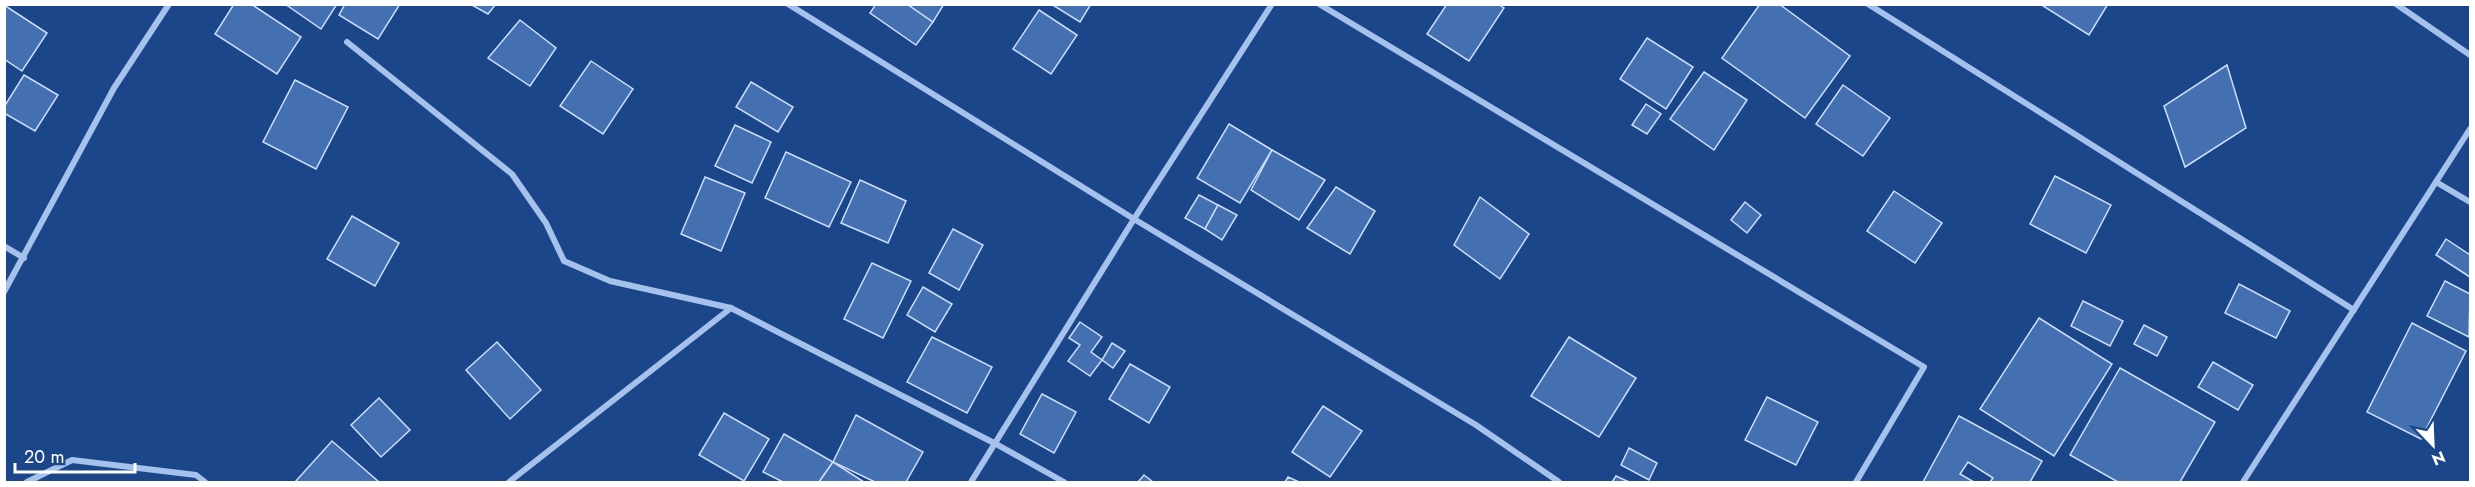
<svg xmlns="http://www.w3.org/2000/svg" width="2475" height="487" font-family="Jost,sans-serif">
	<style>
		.building { fill: #4470b2; stroke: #ccdef9; stroke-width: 1.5 }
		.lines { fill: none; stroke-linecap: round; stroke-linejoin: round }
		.street { stroke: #a6c2ec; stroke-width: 6 }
	</style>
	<rect width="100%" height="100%" fill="#1c468a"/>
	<!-- building -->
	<g class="building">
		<path d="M234,4H251L301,37L277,74L215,34Z"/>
		<path d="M285,4H337L321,29Z"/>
		<path d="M345,4H400L378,39L339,15Z"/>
		<path d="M470,4H496L488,14Z"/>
		<path d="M876,4H907L933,22L916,45L870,13Z"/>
		<path d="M907,4H944L933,22Z"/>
		<path d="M1051,4H1091L1080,22Z"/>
		<path d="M1447,4H1498L1504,8L1469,61L1427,34Z"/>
		<path d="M1760,4H1779L1850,56L1805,118L1722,58Z"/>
		<path d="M2040,4H2108L2089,35Z"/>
		<path d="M4,5L47,33L22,71L4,59Z"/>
		<path d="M1039,10L1077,35L1051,74L1013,49Z"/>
		<path d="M520,20L556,48L530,86L488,58Z"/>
		<path d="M1647,38L1693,67L1666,109L1620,79Z"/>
		<path d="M591,61L633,89L603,134L560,106Z"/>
		<path d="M2227,65L2246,128L2185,167L2164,106Z"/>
		<path d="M1704,72L1747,100L1714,150L1670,119Z"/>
		<path d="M24,75L58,95L35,131L4,113V107Z"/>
		<path d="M295,80L348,107L316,169L263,142Z"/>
		<path d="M751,82L793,107L778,132L736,107Z"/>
		<path d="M1843,85L1890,118L1863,156L1816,124Z"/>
		<path d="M1646,104L1661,114L1647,134L1632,125Z"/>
		<path d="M1229,124L1272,150L1240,203L1197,178Z"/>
		<path d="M735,125L771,142L752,183L715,166Z"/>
		<path d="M1272,150L1325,180L1299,220L1251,190Z"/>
		<path d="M786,152L851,182L829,227L765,198Z"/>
		<path d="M2055,176L2111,205L2086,253L2030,224Z"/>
		<path d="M705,177L745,193L721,251L681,234Z"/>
		<path d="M860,180L906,201L888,243L841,223Z"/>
		<path d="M1336,187L1375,211L1350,254L1307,228Z"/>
		<path d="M1894,191L1942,223L1915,263L1867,231Z"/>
		<path d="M1199,195L1218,205L1205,229L1185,218Z"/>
		<path d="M1480,197L1529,234L1500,279L1454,245Z"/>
		<path d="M1745,202L1761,215L1747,233L1731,220Z"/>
		<path d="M1218,205L1237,215L1222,240L1205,229Z"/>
		<path d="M352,216L399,243L375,286L327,259Z"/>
		<path d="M953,229L983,245L959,290L929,273Z"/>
		<path d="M2446,239L2470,255V277L2436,255Z"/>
		<path d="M872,263L911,281L883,338L844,319Z"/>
		<path d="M2445,281L2470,294L2469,337L2427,316Z"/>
		<path d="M2239,284L2290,311L2276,338L2225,313Z"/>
		<path d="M923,287L952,304L935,332L907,315Z"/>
		<path d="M2083,301L2123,321L2110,346L2071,326Z"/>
		<path d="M2039,318L2112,364L2054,456L1980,409Z"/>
		<path d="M1080,322L1102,337L1091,352L1102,360L1090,376L1068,361L1080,345L1069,338Z"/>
		<path d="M2412,323L2466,351L2421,439L2367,412Z"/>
		<path d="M2144,325L2167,337L2157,356L2134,344Z"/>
		<path d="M932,337L992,367L967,413L907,382Z"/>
		<path d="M1569,337L1636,378L1599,437L1531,396Z"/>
		<path d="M497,342L541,390L510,419L466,370Z"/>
		<path d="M1112,343L1125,351L1113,368L1102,360Z"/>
		<path d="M2213,362L2253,385L2238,410L2198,387Z"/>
		<path d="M1130,364L1170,387L1149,423L1109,399Z"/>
		<path d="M2120,368L2215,422L2180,482H2118L2070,455Z"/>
		<path d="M1042,394L1076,412L1054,453L1020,434Z"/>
		<path d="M1767,397L1818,422L1796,465L1745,440Z"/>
		<path d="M379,398L410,430L381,457L351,425Z"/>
		<path d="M1323,406L1362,431L1330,477L1292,452Z"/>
		<path d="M724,413L769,439L744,481L699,455Z"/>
		<path d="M856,415L923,452L906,482H875L833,462Z"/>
		<path d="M1959,416L2042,461L2030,482H1990L1993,478L1968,462L1960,474L1974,482H1923Z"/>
		<path d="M784,434L833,462L819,482H783L763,472Z"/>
		<path d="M332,441L379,482H295Z"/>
		<path d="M1629,448L1657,463L1649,480L1621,465Z"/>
		<path d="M833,462L864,482H819Z"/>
		<path d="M1144,475L1153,482H1138Z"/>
		<path d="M1616,476L1629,482H1612Z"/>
		<path d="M1288,477L1299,482H1285Z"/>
	</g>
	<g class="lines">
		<!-- street -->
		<g class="street">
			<path d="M788,4L1134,219L1476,425L1559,482"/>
			<path d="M1319,4L1924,367L1856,482"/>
			<path d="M1868,4L2354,310"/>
			<path d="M2396,4L2470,55"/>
			<path d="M347,42L512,174L546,223L564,261L610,281L731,308L996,444L1064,482"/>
			<path d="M2436,182L2470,202"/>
			<path d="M4,246L24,258"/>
			<path d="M4,292L114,88L169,4"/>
			<path d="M27,482L72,460L196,475L205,482"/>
			<path d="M509,482L731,308"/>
			<path d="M971,482L1134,219L1272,4"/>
			<path d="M2243,482L2470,129"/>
		</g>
	</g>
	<!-- border -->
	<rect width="2475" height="487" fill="none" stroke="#ffffff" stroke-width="12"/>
	<!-- north arrow -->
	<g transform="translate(2433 445) rotate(157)" stroke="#1c468a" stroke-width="4.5" paint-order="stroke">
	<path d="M0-4.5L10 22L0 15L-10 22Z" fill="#ffffff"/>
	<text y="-9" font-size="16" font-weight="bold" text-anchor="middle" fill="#ffffff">N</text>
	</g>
	<!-- scale -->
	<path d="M15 463v9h120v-9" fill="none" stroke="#ffffff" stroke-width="3"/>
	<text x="24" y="463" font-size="18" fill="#ffffff" stroke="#1c468a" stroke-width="4.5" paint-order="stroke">20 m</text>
</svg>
